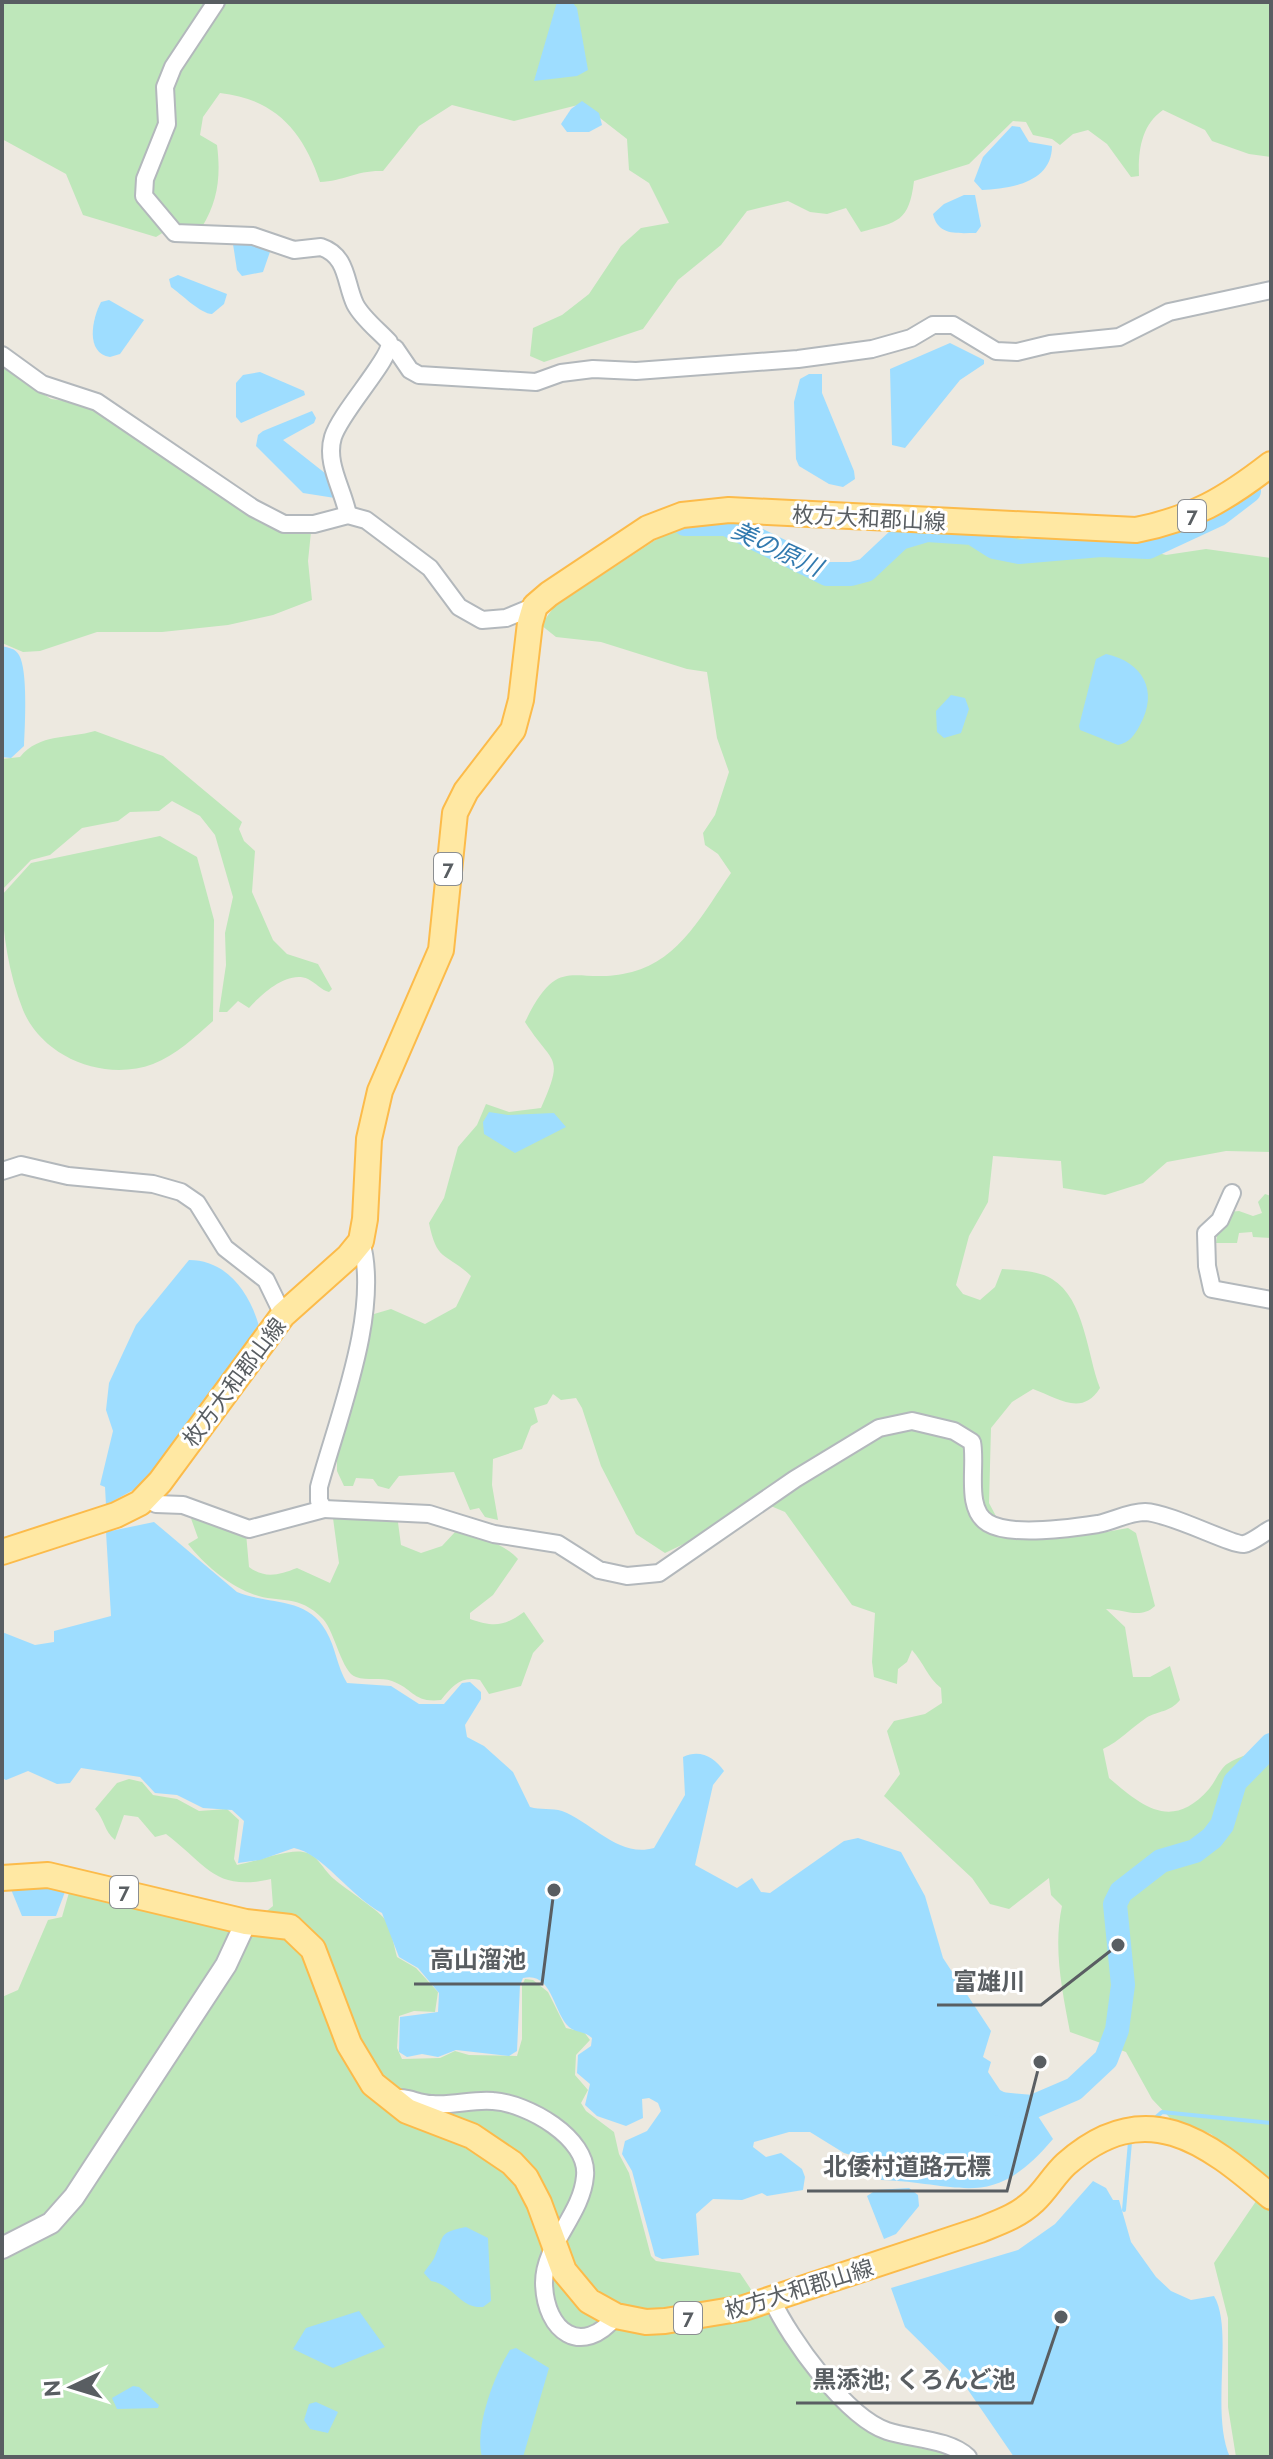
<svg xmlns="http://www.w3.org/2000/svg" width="1273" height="2459" font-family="Raleway,'Noto Sans JP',sans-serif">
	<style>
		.green { fill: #bee7ba }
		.water { fill: #9eddff }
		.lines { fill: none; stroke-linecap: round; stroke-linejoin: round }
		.stream { stroke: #9eddff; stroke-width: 4 }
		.river { stroke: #9eddff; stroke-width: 24 }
		.minor-casing { stroke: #b3b8bc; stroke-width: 20 }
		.tertiary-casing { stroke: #b3b8bc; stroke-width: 24 }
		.primary-casing { stroke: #fcbb4a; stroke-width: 28 }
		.minor { stroke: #fff; stroke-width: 16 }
		.tertiary { stroke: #fff; stroke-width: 20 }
		.primary { stroke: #ffe8a3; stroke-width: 24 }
		.labels { text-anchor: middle; stroke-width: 6; stroke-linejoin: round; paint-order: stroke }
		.shield { fill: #fff; stroke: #8b8e91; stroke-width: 2 }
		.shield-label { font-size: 20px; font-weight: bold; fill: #595e62 }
		.street-label { font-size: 22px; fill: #595e62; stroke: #fff }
		.water-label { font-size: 24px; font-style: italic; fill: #327aaf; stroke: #fff }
		.leader { fill: none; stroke: #595e62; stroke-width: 3 }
		.callout-dot { fill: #595e62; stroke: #fff; stroke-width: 3 }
		.callout-label { font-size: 24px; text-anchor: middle; font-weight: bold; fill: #595e62; stroke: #fff; stroke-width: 6; stroke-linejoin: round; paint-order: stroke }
	</style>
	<rect width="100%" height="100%" fill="#ede9e0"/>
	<!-- green -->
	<g class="green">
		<path d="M2,2H1271V157L1249,154L1212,141L1205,130L1163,110C1141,125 1138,152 1139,176L1131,177L1107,144L1088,130L1073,134L1060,145L1052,139L1033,135L1026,122L1013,121L969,164L914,181C909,222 898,222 861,232L846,208L827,214L810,212L788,201L747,211L721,245L678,280L643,329L544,362L530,356L533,328L562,315L589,294L621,246L641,228L669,223L649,183L629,170L627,139L582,104L514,121L452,105L419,126L383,171C357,170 344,181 320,182C303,131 275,99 220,93L203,117L200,135L217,145C221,176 218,201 202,227L175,225L156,237L83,215L66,174L2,139Z"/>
		<path d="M2,367L51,399L87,404L271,526L286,532H311L308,561L312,600L273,615L228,625L162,632H97L40,651L23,652L2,643Z"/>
		<path d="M702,525L723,530L804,568L838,579H859L874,569L901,536L935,526L983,530L1022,539L1117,542L1166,555L1206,549L1271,558V1152L1226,1151L1167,1162L1143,1183L1105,1195L1063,1188L1061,1161L993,1156L988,1202L969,1236L956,1285L963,1294L980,1300L995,1287L1002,1269C1017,1270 1040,1271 1052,1279C1085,1299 1087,1355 1100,1388C1082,1417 1058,1398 1033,1389L1012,1402L991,1428L989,1503L998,1520L1095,1534L1128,1528L1136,1533L1155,1606C1140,1620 1124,1609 1106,1609L1125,1627L1133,1677H1150L1170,1666L1180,1700C1169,1713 1159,1710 1146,1718C1131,1728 1120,1741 1103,1749L1109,1778C1143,1807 1172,1831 1209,1789C1215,1782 1220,1769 1227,1764C1240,1755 1256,1754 1271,1741V2457H1236L1228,2407V2318L1214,2263L1269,2182L1211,2134L1170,2118L1152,2099L1126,2052L1070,2032C1062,1990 1053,1948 1062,1906L1051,1895L1049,1878L1009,1909L990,1904L972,1878L884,1796L900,1774L887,1731L894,1721L925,1714L942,1703L941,1688C927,1677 924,1663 912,1650L907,1662L898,1669L897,1684L874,1677L872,1662L875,1613L852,1605L785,1512L752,1498L696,1538L665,1553L636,1534L601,1466L582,1408L576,1398L561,1400L553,1394L547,1404L534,1408L538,1422L531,1426L522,1449L493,1459L492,1485L498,1520L485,1517L479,1508L470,1510L454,1472L399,1476L389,1489L378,1486L373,1479L356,1478L353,1486H344L337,1471V1448L374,1314L391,1309L425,1324L456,1307L471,1276C446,1252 437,1263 429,1223L444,1198L458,1147L477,1125L486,1104L509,1112L541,1108C565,1053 553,1066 525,1022C560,950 573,987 632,972C680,960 705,910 731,873L718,854L705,845L703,833L715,815L729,772L717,738L707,672L687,669L601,642L556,637L541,625L554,607L672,529Z"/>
		<path d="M95,731L163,756L242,822L239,829L244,841L255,851L252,892L273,940L287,954L318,964L332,989L329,992C321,990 316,983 308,979C287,970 261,995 249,1008L238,1001L227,1012H219L226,965L225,933L233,897L215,835L200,816L172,801L159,811L130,812L118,821L82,828L50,855L31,860L2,890V759L20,757C40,733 68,739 95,731Z"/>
		<path d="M160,836L197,857L214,920L213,1021C195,1037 176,1055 153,1064C105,1082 43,1058 23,1010C9,975 2,932 2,895L31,863Z"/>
		<path d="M1265,1194L1271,1196V1238L1253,1237L1252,1232L1239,1233L1237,1243H1216L1218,1230L1229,1212L1239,1211L1253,1216L1262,1213L1258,1202Z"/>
		<path d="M188,1510L246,1533L249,1567C265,1579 279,1575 297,1568L330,1583L339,1563L333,1518L397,1515L401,1545L421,1553L442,1546L455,1532C478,1537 501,1541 518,1559L493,1595L470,1613V1619C494,1627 503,1627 524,1612L544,1641L533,1653L521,1686L489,1694L480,1680C460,1676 453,1686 441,1700C413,1703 414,1689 392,1681C381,1677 367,1681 356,1677C342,1673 335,1632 323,1619C297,1592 277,1605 250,1593C227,1584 203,1563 188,1544L198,1538Z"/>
		<path d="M129,1779L142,1782L153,1795L177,1799L199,1811L227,1809L239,1820L234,1859L237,1865C255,1862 287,1849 303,1852C318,1854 323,1870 334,1879C345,1889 382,1912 386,1921C392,1932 394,1946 397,1957L416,1968L438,1992L435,2012L414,2011L399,2016L397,2048L402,2059L440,2058L455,2051L469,2055L517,2056L522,2039V1985L525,1979L533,1980L548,1992L566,2028L584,2032L590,2040L576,2055L575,2075L588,2090L581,2103L586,2111L614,2132L619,2154L629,2173L651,2256L656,2261L740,2273L787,2343L854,2422L884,2437L923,2449L952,2452L956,2457H2V1997L18,1990L48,1920L62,1917L70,1889L263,1914L273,1906L271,1879C215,1892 207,1865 166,1834L155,1837L138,1817L124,1815L115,1840C104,1831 105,1820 95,1809L117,1783Z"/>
	</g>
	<!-- water -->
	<g class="water">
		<path d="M557,2H572L577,8L588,70L577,76L534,81Z"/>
		<path d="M582,101L599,113L602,125L589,132H567L561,124L571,109Z"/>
		<path d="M1012,126L1020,127L1029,142L1052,146C1052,183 1009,189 982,190L974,181L983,157Z"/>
		<path d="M964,195H975L981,226L976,233C957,233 938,236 933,214L944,204Z"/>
		<path d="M237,240L272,246L263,272L242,276L237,270L233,244Z"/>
		<path d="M178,275L227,294L224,304L212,314C201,314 181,294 171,287L169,279Z"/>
		<path d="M109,300L144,320L120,354L110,357C85,353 92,319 101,302Z"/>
		<path d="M950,343L984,360V364L960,380L905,448L892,445L890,369Z"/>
		<path d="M260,372L304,391L305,395L241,423L236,417V383L243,375Z"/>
		<path d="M809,374H822V393L854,471L855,479L843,487L829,484L799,466L796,459L794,402L800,379Z"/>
		<path d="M312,411L316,418L314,423L283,440L335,481V498L303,493L256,446L258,435L263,431Z"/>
		<path d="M2,646C9,648 15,648 19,655C28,670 25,726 24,746L11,758L2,757Z"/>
		<path d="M1106,654C1143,662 1159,691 1140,725C1134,736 1130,742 1118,745L1080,730L1079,726L1096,659Z"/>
		<path d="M951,695L965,698L969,709L961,733L944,738L937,732L936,711Z"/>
		<path d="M489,1112L508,1115L554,1113L566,1127L515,1153L484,1134L483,1122Z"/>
		<path d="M189,1260C226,1260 249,1291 259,1326L146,1483L106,1505L105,1487L100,1485L113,1431L106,1410L109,1383L136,1325Z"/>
		<path d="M154,1522L237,1592C268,1605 307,1596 326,1631C336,1648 337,1667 347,1683L391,1686L419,1704H444L462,1683L470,1682L481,1692V1699L465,1725L467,1737L484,1746L513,1772L530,1807C540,1810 552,1808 562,1811C592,1822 618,1858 654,1848L685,1795L683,1757C700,1749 714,1757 724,1771L713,1785L695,1865L737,1888L752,1878L761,1892L770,1893L844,1841L858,1838L901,1852L925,1896L943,1958L991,2031L983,2057L991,2062L988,2072L1000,2090L1032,2107L1053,2139C991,2212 964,2183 881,2180L875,2162L844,2153L810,2132H789L754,2142L753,2147L766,2157L781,2153L802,2169L805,2177L803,2190L767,2196L762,2193L742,2200L713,2199L696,2214L699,2255L662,2259L655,2256L632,2171L622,2154L625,2141L647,2131L661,2111L658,2103L649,2098L642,2099L643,2118L626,2126L597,2116L585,2105L590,2084L577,2073L578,2055L591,2046L592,2038C585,2031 576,2033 569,2027C553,2012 552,1971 523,1978L520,1985L517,2051L509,2056L456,2050L438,2057L422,2054L407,2057L399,2052L400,2017L438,2012L439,1993L418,1968L399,1957L382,1913C351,1897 322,1853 294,1848L260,1860L238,1863L244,1821L232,1810L203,1808L177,1795L155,1793L140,1777L81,1768L70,1783L57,1784L28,1771L6,1780L2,1778V1632L35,1645L54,1642V1631L111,1616L106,1532Z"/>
		<path d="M29,1884L66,1889L56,1916H22L10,1887Z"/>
		<path d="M1093,2181L1106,2188L1113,2200H1119L1131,2242L1156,2277L1171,2291L1191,2300L1214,2296C1234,2329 1210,2413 1230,2457H1014L966,2387L905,2327L891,2288L1018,2250L1055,2224Z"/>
		<path d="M909,2188L918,2195L919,2206L896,2234L884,2239L867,2196L876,2190Z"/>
		<path d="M466,2227L488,2238L491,2301L483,2307C460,2309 454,2285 431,2281L424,2273C427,2267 433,2262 435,2256C445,2234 438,2233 466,2227Z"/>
		<path d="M359,2311L385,2347L333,2368L293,2349L306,2328Z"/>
		<path d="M516,2348L549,2368L523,2457H482C474,2429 494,2375 510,2350Z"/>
		<path d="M133,2386L139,2387L159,2405L158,2408L117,2409L112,2398Z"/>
		<path d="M316,2402L338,2412L328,2433L310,2429L304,2420L309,2404Z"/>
	</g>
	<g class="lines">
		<!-- stream -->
		<g class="stream">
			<path d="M1154,2119L1162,2112L1271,2123"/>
			<path d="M1124,2210L1130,2142"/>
		</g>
		<!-- river -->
		<g class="river">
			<path d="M685,524H726L827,574H851L866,570L900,538L927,530L972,533L994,547L1019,552L1101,545L1148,547L1219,514L1249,491"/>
			<path d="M1000,2104L1032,2107L1074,2089L1106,2059L1117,2030L1123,1985L1115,1904L1121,1892L1161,1861L1195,1851L1212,1838L1222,1825L1235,1782L1271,1745"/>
		</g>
		<defs>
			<g id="minor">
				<path d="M216,2L173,67L165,87L167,124L145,179L144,196L175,233L253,236L294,250L321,247C348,256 345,283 355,304C362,318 379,331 389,342C393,357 341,411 333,437C325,463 343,489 348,515"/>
				<path d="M395,348L410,370L419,375L536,382L561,373L593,369L636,371L798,359L872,349L911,338L933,325H953L996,351L1017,352L1050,344L1119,337L1169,312L1271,290"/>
				<path d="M2,355L42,384L97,402L253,508L284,524H314L348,515L366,520L430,568L459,607L482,620L506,618L535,606"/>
				<path d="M2,1171L21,1165L68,1176L153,1184L181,1192L197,1203L225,1248L266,1280L283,1315"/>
				<path d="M1232,1193L1220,1220L1206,1233L1207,1266L1212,1289L1271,1300"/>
				<path d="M361,1241C381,1311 338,1417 319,1487V1501L324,1509L429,1514L494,1534L558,1544L599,1570L627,1576L659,1573L795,1479L879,1428L912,1421L954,1431L972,1442C977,1465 964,1509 988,1523C1011,1537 1072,1528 1098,1524C1114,1521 1128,1512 1145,1512C1171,1513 1233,1546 1244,1544C1253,1542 1263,1533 1271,1529"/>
				<path d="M145,1498L156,1504L183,1505L249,1529L324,1509"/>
				<path d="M391,2099C406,2095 417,2104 432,2104C453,2106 473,2099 493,2101C527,2103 589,2138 585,2176C582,2215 544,2244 544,2283C545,2332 582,2358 616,2316"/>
				<path d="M772,2300C790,2339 846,2417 887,2431C911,2439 949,2439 968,2457"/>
			</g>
			<path id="tertiary" d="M2,2248L51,2223L74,2197L226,1965L246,1922"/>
			<g id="primary">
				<path d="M2,1552L116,1515L140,1503L160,1482L283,1315L348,1257L361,1241L365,1219L369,1139L380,1091L441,950L455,813L466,791L513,730L521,700L530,623L535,606L549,594L648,528L682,515L729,510L1136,530C1192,519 1226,499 1271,464"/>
				<path d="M2,1878L48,1875L246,1922L290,1927L313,1949L349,2044L373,2084L407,2111L472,2136L512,2163L526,2178L539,2203L564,2271L589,2301L616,2316L646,2322L665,2321L744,2308L980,2230C1000,2222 1018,2216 1034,2201C1046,2190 1054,2175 1066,2164C1145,2094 1206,2141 1271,2197"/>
			</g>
		</defs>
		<!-- minor casing -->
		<use href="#minor" class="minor-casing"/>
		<!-- tertiary casing -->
		<use href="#tertiary" class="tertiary-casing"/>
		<!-- primary casing -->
		<use href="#primary" class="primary-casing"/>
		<!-- minor -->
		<use href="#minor" class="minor"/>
		<!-- tertiary -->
		<use href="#tertiary" class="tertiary"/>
		<!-- primary -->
		<use href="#primary" class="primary"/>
	</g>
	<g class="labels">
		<!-- shield labels -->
		<g class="shield">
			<rect x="1178" y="500" width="28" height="32" rx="6"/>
			<rect x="434" y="853" width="28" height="32" rx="6"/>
			<rect x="110" y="1876" width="28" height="32" rx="6"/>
			<rect x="674" y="2302" width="28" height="32" rx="6"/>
		</g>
		<g class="shield-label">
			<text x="1192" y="523">7</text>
			<text x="448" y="876">7</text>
			<text x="124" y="1899">7</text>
			<text x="688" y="2325">7</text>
		</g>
		<!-- street labels -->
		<g class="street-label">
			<text transform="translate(869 518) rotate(3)" y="8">枚方大和郡山線</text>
			<text transform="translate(234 1382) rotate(-53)" y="8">枚方大和郡山線</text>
			<text transform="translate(799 2289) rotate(-17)" y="8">枚方大和郡山線</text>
		</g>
		<!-- water labels -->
		<g class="water-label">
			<text transform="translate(777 549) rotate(25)" y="8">美の原川</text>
		</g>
	</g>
	<!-- callouts -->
	<path class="leader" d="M554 1890L542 1984H414M1118 1945L1041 2005H937M1040 2062L1007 2191H807M1061 2317L1032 2403H796"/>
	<g class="callout-dot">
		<circle cx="554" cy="1890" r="8"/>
		<circle cx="1118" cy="1945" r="8"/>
		<circle cx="1040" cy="2062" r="8"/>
		<circle cx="1061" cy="2317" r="8"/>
	</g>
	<g class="callout-label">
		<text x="478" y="1968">高山溜池</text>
		<text x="989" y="1990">富雄川</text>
		<text x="907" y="2175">北倭村道路元標</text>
		<text x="914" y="2388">黒添池; くろんど池</text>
	</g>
	<!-- border -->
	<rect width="1273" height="2459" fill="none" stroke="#595e62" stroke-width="8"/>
	<!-- north arrow -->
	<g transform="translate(72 2387) rotate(266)" stroke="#ffffff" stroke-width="6" paint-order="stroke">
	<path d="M0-6L14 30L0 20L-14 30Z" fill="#595e62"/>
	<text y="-12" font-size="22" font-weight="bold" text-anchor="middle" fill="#595e62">N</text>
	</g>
</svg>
